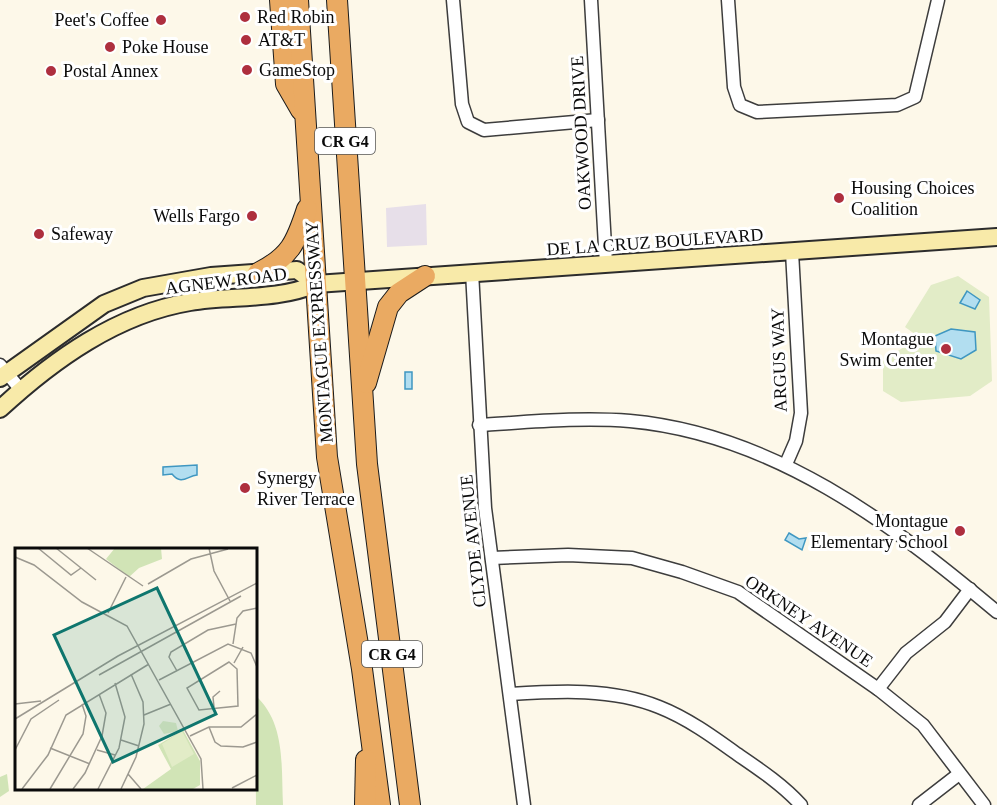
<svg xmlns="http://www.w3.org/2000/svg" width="997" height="805" font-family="Georgia,serif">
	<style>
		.industrial { fill: #e7dfe9 }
		.green { fill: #d1e4b6 }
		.pitch { fill: #e2ecc7 }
		.water { fill: #b2def0; stroke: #3f97c1; stroke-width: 1.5 }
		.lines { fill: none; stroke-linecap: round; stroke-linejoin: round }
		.minor-casing { stroke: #3d3d3d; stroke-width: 15 }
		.secondary-casing { stroke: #2c2c2c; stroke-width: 20 }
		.trunk-casing { stroke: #1b1b1b; stroke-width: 22 }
		.minor { stroke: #fff; stroke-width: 12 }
		.secondary { stroke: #f8eaa9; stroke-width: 16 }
		.trunk { stroke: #eaaa62; stroke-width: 20 }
		.poi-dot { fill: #ae2f3e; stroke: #fff; stroke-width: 2 }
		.labels { text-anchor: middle; stroke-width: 6; stroke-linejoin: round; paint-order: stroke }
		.shield { fill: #fff; stroke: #545454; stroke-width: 1.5 }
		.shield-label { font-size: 16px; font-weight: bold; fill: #0a0a0a }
		.poi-label { font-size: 18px; fill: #0a0a0a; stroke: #fff; text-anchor: start }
		.street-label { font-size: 18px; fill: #0a0a0a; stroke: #fff }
		.inset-road { fill: none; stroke: #9c9990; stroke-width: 1.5 }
		.view { fill: #0f766e; fill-opacity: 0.15; stroke: #0f766e; stroke-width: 3 }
		.inset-edge { fill: none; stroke: #0a0a0a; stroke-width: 3 }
	</style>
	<rect width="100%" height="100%" fill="#fdf8e9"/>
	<!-- industrial -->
	<path class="industrial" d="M426,204L427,245L387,247L386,208Z"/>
	<!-- green -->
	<g class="green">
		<path d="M255,695C286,723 281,766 283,805H256Z"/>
		<path d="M7,774L9,791L0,797V777Z"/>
	</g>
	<!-- pitch -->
	<path class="pitch" d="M958,276L989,297L992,381L970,396L901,402L883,391V361L919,337L905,327L931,285Z"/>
	<!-- water -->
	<g class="water">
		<path d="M967,291L980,300L975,309L960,303Z"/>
		<path d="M951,329L975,332L976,350L961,359L936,351L935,336Z"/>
		<path d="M412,372V389H405V372Z"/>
		<path d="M197,465V475C187,476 182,486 172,474L163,475V467Z"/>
		<path d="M789,533L799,539L806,538L802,550L785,540Z"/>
	</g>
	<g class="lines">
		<defs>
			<g id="minor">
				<path d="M453,0L462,104L468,122L484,130L598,120"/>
				<path d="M591,0L606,264"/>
				<path d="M728,0L734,87L740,105L757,112L897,105L915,97L938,0"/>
				<path d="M472,272L485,508L524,805"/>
				<path d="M0,365L21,390"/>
				<path d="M479,425C530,422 580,417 630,421C773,434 891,523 997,612"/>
				<path d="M786,464L796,441L801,413L792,252"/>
				<path d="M492,558L568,555L632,558L682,572L738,592L878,689L923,725L984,805"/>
				<path d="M878,689L906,653L945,622L970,589"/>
				<path d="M510,694C559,691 612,688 659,707C687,718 712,736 737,754C759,769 783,785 801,805"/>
				<path d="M919,805L959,774"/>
			</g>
			<g id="secondary">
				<path d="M0,378L104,304L143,288L211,276L297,270L316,284"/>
				<path d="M0,409C53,360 117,314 190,302C232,295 276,301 316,284L997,237"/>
			</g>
			<g id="trunk">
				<path d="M280,0L286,84L301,110"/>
				<path d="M298,0L327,457L362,669L380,805"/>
				<path d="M337,0L367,464L410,805"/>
				<path d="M258,273C290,257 296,243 307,209"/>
				<path d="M366,383L388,307L399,293L425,276"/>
				<path d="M365,805L366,760"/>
			</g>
		</defs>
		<!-- minor casing -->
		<use href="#minor" class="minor-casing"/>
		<!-- secondary casing -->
		<use href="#secondary" class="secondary-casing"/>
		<!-- trunk casing -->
		<use href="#trunk" class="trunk-casing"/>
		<!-- minor -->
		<use href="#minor" class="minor"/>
		<!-- secondary -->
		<use href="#secondary" class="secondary"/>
		<!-- trunk -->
		<use href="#trunk" class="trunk"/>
	</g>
	<!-- markers -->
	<g class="poi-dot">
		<circle cx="245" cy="17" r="6"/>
		<circle cx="161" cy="20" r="6"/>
		<circle cx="246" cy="40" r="6"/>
		<circle cx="110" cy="47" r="6"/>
		<circle cx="247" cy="70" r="6"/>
		<circle cx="51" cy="71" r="6"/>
		<circle cx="839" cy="198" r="6"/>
		<circle cx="252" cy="216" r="6"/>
		<circle cx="39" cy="234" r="6"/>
		<circle cx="946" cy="349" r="6"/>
		<circle cx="245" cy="488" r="6"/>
		<circle cx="960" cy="531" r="6"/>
	</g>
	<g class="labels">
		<!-- shield labels -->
		<g class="shield">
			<rect x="315" y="128" width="60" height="26" rx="4.5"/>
			<rect x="362" y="641" width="60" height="26" rx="4.5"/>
		</g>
		<g class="shield-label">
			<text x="345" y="147">CR G4</text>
			<text x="392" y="660">CR G4</text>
		</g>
		<!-- poi labels -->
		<g class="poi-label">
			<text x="257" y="23">Red Robin</text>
			<text x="149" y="26" text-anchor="end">Peet's Coffee</text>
			<text x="258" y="46">AT&amp;T</text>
			<text x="122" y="53">Poke House</text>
			<text x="259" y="76">GameStop</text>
			<text x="63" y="77">Postal Annex</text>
			<text x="851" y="194">Housing Choices<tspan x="851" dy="21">Coalition</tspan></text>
			<text x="240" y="222" text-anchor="end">Wells Fargo</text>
			<text x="51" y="240">Safeway</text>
			<text x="934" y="345" text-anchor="end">Montague<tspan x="934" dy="21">Swim Center</tspan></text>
			<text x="257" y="484">Synergy<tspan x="257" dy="21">River Terrace</tspan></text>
			<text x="948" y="527" text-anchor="end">Montague<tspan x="948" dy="21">Elementary School</tspan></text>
		</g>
		<!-- street labels -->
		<g class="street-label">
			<text transform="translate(581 133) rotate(-93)" y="6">OAKWOOD DRIVE</text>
			<text transform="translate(655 242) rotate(-4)" y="6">DE LA CRUZ BOULEVARD</text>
			<text transform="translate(226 281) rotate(-7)" y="6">AGNEW ROAD</text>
			<text transform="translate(319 332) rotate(-94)" y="6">MONTAGUE EXPRESSWAY</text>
			<text transform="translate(779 360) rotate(-92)" y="6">ARGUS WAY</text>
			<text transform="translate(473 541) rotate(-96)" y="6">CLYDE AVENUE</text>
			<text transform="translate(809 621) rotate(34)" y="6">ORKNEY AVENUE</text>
		</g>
	</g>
	<!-- overview -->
	<g transform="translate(15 548)">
		<rect width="242" height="242" fill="#fdf8e9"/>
		<path d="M100,0H146L147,11L124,20L114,29L91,11ZM168,182L185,213V237L178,241H128L156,221L143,197Z" fill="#d1e4b6"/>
		<path d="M148,173L161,175L163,183L149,186L144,178ZM167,183L179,206L157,219L147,196Z" fill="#e2ecc7"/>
		<path class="inset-road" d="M23,0L56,27L66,20M41,0L81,32M72,0L128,38M194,0L199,23L215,53M0,9L19,17L67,54L112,78L186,211L188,241M133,36L176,11L213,1M93,65L111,29M218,96L222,70L228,63L242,60M214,114L222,121L223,158L184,162L172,140ZM219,115L228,99M162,123L154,109L156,104L193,82L221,76M84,127L226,48M144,132L213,96L236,105L242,119M0,156L26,153M199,159L198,149L205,143M129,167L156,156M0,171L103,108L242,35M194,179L200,194L206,198L228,199L242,194M175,188L194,179H226L242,166M106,192L124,198M35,200L75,216M0,202L16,171L44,152M82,202L100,207M113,226L126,241M217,240L242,227M7,241L33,207L51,167L134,116M35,241L68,186L71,168L67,156M58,241L70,225L87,188L91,165L84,146M83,241L104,200L110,169L100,135M106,241L121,209L129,176L128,154L116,126"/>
		<path class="view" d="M142,40L201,166L98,214L39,87Z"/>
		<rect width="242" height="242" class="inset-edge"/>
	</g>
</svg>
